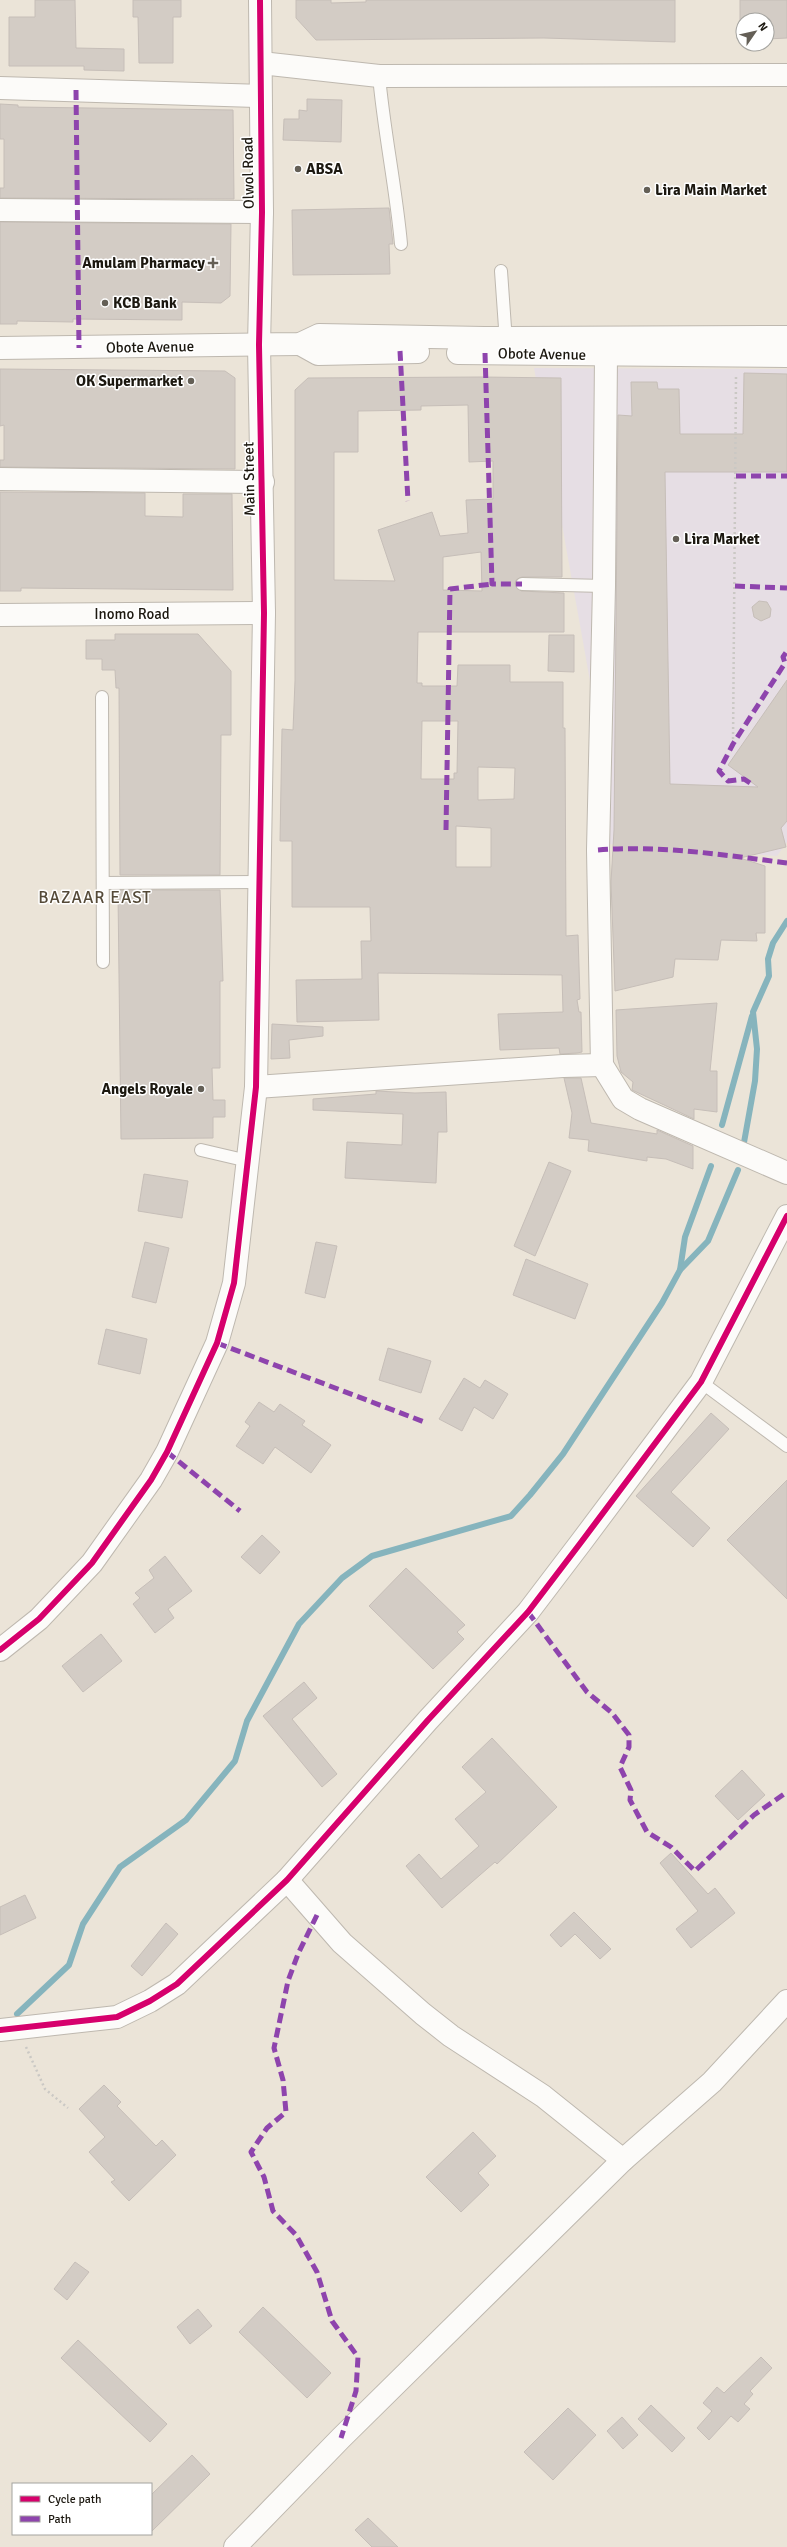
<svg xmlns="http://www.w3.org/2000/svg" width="787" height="2547" font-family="Signika,sans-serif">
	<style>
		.commercial { fill: #e6dee4 }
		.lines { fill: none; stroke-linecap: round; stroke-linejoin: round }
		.stream { stroke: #86b4bd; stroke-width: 6 }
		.building { fill: #d3ccc5; stroke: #c6beb8; fill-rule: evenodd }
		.lane-casing { stroke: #beb8af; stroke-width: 14 }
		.street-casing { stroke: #beb8af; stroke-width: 24 }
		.secondary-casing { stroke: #beb8af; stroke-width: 24 }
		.primary-casing { stroke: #beb8af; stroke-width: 24 }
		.path { stroke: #cac8c4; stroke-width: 2.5; stroke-dasharray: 2 3; stroke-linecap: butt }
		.lane { stroke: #fcfbf9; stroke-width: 12 }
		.street { stroke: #fcfbf9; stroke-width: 22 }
		.secondary { stroke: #fcfbf9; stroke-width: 22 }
		.primary { stroke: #fcfbf9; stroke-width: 22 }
		.quiet { stroke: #8e44ad; stroke-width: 5; stroke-dasharray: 10 5; stroke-linecap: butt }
		.cycleway-casing { stroke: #fff; stroke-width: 8 }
		.cycleway { stroke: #d6006c; stroke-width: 6 }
		.poi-dot { fill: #645f56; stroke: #fff; stroke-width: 1.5 }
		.labels { text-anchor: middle; stroke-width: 3; stroke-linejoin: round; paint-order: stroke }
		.poi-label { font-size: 15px; font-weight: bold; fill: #1c1810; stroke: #fff; text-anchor: start }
		.street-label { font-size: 15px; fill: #1c1810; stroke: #fff }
		.quarter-label { font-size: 17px; letter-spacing: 1px; fill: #554a38; stroke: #fff }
	</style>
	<rect width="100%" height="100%" fill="#ebe4d8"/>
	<!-- commercial -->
	<path class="commercial" d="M534,368L787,369V842L777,856L594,843L595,709Z"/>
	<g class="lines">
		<!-- stream -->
		<g class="stream">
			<path d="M722,1125L752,1016"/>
			<path d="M743,1148L755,1081L757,1049L753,1012L769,976L768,959L773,943L787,921"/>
			<path d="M680,1270L685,1237L711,1166"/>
			<path d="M17,2014L69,1965L83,1924L120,1867L186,1820L235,1761L247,1721L299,1624L342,1578L372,1556L511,1516L530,1495L563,1454L662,1303L680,1270L708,1241L738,1170"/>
		</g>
	</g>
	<!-- building -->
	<g class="building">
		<path d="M35,0H75L76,48L124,49V71L84,70V66H9V17H35Z"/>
		<path d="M133,0H181V17H173V63H139L138,17H133Z"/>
		<path d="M296,0H331V3L366,2V0H675V42L544,38L316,40L296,18Z"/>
		<path d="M740,0H787V38L767,39V20H743V39H740Z"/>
		<path d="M307,99L342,100L341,142L283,140L284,119H299V110L307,111Z"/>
		<path d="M0,104L18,105V107L233,110L234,199L0,198V188H4V139H0Z"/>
		<path d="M389,208L393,244H389L390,274L293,275L292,210Z"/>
		<path d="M0,222L231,224L230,296L221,303L182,302V320L73,319V322L17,321V324H0Z"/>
		<path d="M0,369L225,371L235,378V469L0,467V460H4V425L0,426Z"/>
		<path d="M744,373L787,374V472H665L670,784L758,787L728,765L787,680V821L781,828L786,847L740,858L765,866V933H756L757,941L721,940L718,960L675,959L673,977L615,991L611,882L614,830L618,415L632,416L631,382H657L658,389H679L680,434H743Z"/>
		<path d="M482,377L561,378L562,577H522L516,580L515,584L521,591L564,593V632H418L417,683H422V686H457L458,665H510V682H563V728H565L566,936L578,935L580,999L577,1000L579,1012H581L582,1052L577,1053L560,1054L559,1048L500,1050L498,1014L563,1012L562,975L378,973L379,1020L297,1022L296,980L362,979L361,941H371L370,907H292V841H280L282,729L293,730L295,681V390L308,378ZM468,405L469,462L493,461V499L466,500L468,533L440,536L432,512L378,530L395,581L334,580V452H358V411L421,410V406ZM481,552L482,591L443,590V557ZM422,721H458L457,773H454V779H421ZM478,767L515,768L514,799L478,800ZM456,826L491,828V867H456Z"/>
		<path d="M0,492L145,493V516L183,517V494H232L233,590L21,588V591H0Z"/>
		<path d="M759,601L767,602L771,609L770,617L761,621L754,617L752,607Z"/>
		<path d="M115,634H198L231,671V735H221L220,875H120L119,688H116L115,670H102V659H86V640H115Z"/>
		<path d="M549,635H574V672L548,671Z"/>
		<path d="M120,890H220L223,981H220V1068H212L213,1100H225V1117H213V1138L121,1139L118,893Z"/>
		<path d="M717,1003L710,1071H717V1112L694,1109V1119L632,1090L633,1082L621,1072L617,1056L616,1010Z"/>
		<path d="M272,1024L323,1027V1036L289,1040L290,1058L271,1059Z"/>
		<path d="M564,1078H581L591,1123L657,1134V1130L693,1146V1169L666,1159L647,1157V1161L588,1151L589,1140L569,1138L572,1113Z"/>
		<path d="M376,1091L415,1093L446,1092L447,1132H438L436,1183L345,1178L347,1142L402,1145L403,1114L313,1110V1099L376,1094Z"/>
		<path d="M549,1162L571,1171L535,1256L514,1246Z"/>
		<path d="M144,1174L188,1181L182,1218L138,1211Z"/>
		<path d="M145,1242L169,1248L156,1303L132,1297Z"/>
		<path d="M316,1242L337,1246L325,1298L305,1293Z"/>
		<path d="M526,1259L588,1284L575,1319L513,1295Z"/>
		<path d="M106,1329L147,1339L140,1374L98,1364Z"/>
		<path d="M388,1348L431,1361L421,1393L379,1380Z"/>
		<path d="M464,1378L480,1388L485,1380L508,1394L493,1419L474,1407L462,1431L439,1419Z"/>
		<path d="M259,1402L274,1412L280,1404L305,1421L302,1425L331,1445L311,1473L275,1447L263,1464L236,1446L250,1426L245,1422Z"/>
		<path d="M711,1413L729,1429L671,1492L710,1528L693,1547L636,1496Z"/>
		<path d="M787,1480V1599L727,1540Z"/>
		<path d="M262,1535L280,1552L260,1574L241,1557Z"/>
		<path d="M165,1556L192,1591L168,1609L174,1618L155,1633L133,1604L140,1598L135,1593L154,1578L149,1570Z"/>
		<path d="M406,1568L465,1625L457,1632L464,1639L433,1669L369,1606Z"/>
		<path d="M101,1634L122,1661L83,1692L62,1666Z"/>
		<path d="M304,1682L317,1698L292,1719L337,1774L322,1787L263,1716Z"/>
		<path d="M492,1738L557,1807L497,1864L495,1862L442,1908L406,1866L419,1854L441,1879L479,1846L455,1819L486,1792L462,1767Z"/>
		<path d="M742,1770L765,1795L738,1820L715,1796Z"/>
		<path d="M671,1853L708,1894L715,1888L735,1913L691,1948L676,1929L698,1911L660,1863Z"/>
		<path d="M25,1895L36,1918L0,1935V1907Z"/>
		<path d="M574,1912L611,1949L600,1959L575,1934L561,1947L550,1935Z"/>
		<path d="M166,1923L178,1934L142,1976L131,1966Z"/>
		<path d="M104,2085L121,2102L117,2106L156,2146L162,2140L176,2155L129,2201L111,2182L115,2180L89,2152L105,2137L79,2109Z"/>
		<path d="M473,2132L496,2156L478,2173L489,2185L461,2212L426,2177Z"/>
		<path d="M75,2262L89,2272L67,2300L54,2289Z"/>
		<path d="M263,2307L331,2373L307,2398L239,2332Z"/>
		<path d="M198,2309L212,2326L190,2344L177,2327Z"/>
		<path d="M78,2340L167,2424L150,2442L61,2358Z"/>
		<path d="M761,2357L772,2368L750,2391L753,2394L744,2404L750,2409L738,2422L731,2416L709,2440L697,2428L712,2411L703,2403L717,2387L724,2393Z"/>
		<path d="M651,2405L685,2438L672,2452L638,2419Z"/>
		<path d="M568,2408L596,2435L553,2480L524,2452Z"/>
		<path d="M622,2417L638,2435L623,2449L607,2431Z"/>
		<path d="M192,2455L210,2474L151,2532V2495Z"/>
		<path d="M368,2518L398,2547H372L355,2530Z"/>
	</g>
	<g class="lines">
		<defs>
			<g id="lane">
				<path d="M379,76C384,132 396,188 401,244"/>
				<path d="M501,271L506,342"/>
				<path d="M522,584L604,586"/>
				<path d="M102,697L103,962"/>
				<path d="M103,883L259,882"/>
				<path d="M201,1150L248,1161"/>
				<path d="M701,1382L787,1446"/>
			</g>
			<g id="street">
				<path d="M261,63L379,76L787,75"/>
				<path d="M0,88L260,96"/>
				<path d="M0,210L262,212"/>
				<path d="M606,355L604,586L598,850L602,1065L623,1099L640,1109L787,1173"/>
				<path d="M0,479L263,482"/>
				<path d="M0,615L264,613"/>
				<path d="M256,1087L563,1066L602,1065"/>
				<path d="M287,1880L342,1943L423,2014L451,2036L543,2096L623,2160"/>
				<path d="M0,2030L117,2017L150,2001L177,1984L287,1880L428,1720L528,1612L582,1541L701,1382L787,1216"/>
				<path d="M235,2547L341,2438L623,2160L712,2082L787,2001"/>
			</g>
			<path id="secondary" d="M0,1650L39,1619L92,1563L151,1480L167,1452L217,1343L234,1283L256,1087L264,613L259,345L262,212L260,0"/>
			<g id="primary">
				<path d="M300,344L318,354L418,352"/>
				<path d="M0,348L300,344L319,335L484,338L787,337"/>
				<path d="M458,353L787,356"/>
			</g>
		</defs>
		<!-- lane casing -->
		<use href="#lane" class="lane-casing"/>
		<!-- street casing -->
		<use href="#street" class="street-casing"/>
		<!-- secondary casing -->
		<use href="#secondary" class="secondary-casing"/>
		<!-- primary casing -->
		<use href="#primary" class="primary-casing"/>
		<!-- path -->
		<g class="path">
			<path d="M733,744L736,376"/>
			<path d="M26,2047L45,2089L68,2108"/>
		</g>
		<!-- lane -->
		<use href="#lane" class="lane"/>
		<!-- street -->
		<use href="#street" class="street"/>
		<!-- secondary -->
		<use href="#secondary" class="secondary"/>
		<!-- primary -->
		<use href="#primary" class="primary"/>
		<!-- quiet -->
		<g class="quiet">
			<path d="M76,90L79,348"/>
			<path d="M400,351L408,501"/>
			<path d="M485,353L492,584H522"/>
			<path d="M736,476H787"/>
			<path d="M735,586L787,588"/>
			<path d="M750,783L744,779L728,781L719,771L733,744L785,663L783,657L787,651"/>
			<path d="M446,830L450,589L492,584"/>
			<path d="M598,850C661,845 724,855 787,863"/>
			<path d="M217,1343L427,1423"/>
			<path d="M167,1452L240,1511"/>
			<path d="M528,1612L587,1692L612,1713L629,1735V1747L620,1767L631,1790L630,1800L647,1832L671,1847L695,1871L754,1815L787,1792"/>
			<path d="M317,1915L298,1954L288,1981L274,2048L283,2080L286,2112L267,2128L251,2152L264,2177L273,2211L296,2235L317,2272L332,2321L358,2357L356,2391L341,2438"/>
		</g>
		<defs>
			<g id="cycleway">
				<path d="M0,1650L39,1619L92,1563L151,1480L167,1452L217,1343L234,1283L256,1087L264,613L259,345L262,212L260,0"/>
				<path d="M0,2030L117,2017L150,2001L177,1984L287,1880L428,1720L528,1612L582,1541L701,1382L787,1216"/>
			</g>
		</defs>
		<!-- cycleway casing -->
		<use href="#cycleway" class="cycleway-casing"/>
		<!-- cycleway -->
		<use href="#cycleway" class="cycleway"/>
	</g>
	<!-- markers -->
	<g class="poi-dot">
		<circle cx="298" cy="169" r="4"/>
		<circle cx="647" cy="190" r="4"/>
		<path d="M211 257h4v4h4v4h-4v4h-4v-4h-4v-4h4z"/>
		<circle cx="105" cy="303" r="4"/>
		<circle cx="191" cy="381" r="4"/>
		<circle cx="676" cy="539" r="4"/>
		<circle cx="201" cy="1089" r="4"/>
	</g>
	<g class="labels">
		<!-- poi labels -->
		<g class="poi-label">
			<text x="306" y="174">ABSA</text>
			<text x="655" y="195">Lira Main Market</text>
			<text x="205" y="268" text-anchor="end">Amulam Pharmacy</text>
			<text x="113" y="308">KCB Bank</text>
			<text x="183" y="386" text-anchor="end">OK Supermarket</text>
			<text x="684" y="544">Lira Market</text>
			<text x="193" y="1094" text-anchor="end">Angels Royale</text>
		</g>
		<!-- street labels -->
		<g class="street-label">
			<text transform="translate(248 173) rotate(-91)" y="5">Olwol Road</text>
			<text transform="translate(150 347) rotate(-1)" y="5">Obote Avenue</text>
			<text transform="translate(542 354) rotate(1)" y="5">Obote Avenue</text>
			<text transform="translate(249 479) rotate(-91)" y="5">Main Street</text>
			<text x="132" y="619">Inomo Road</text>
		</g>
		<!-- quarter labels -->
		<g class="quarter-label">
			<text x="95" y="903">BAZAAR EAST</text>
		</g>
	</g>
	<!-- legend -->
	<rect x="12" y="2483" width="140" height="52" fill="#ffffff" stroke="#a4a39f"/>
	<rect x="20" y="2496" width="20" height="6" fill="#d6006c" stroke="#a4a39f"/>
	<text x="48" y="2503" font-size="12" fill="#1c1810">Cycle path</text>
	<rect x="20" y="2516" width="20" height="6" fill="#8e44ad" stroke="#a4a39f"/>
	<text x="48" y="2523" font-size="12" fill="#1c1810">Path</text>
	<!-- north arrow -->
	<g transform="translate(755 32) rotate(56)"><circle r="19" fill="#ffffff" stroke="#a4a39f"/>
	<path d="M0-3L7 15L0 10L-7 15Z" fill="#645f56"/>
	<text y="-6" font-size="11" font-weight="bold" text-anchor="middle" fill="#1c1810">N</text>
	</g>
</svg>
